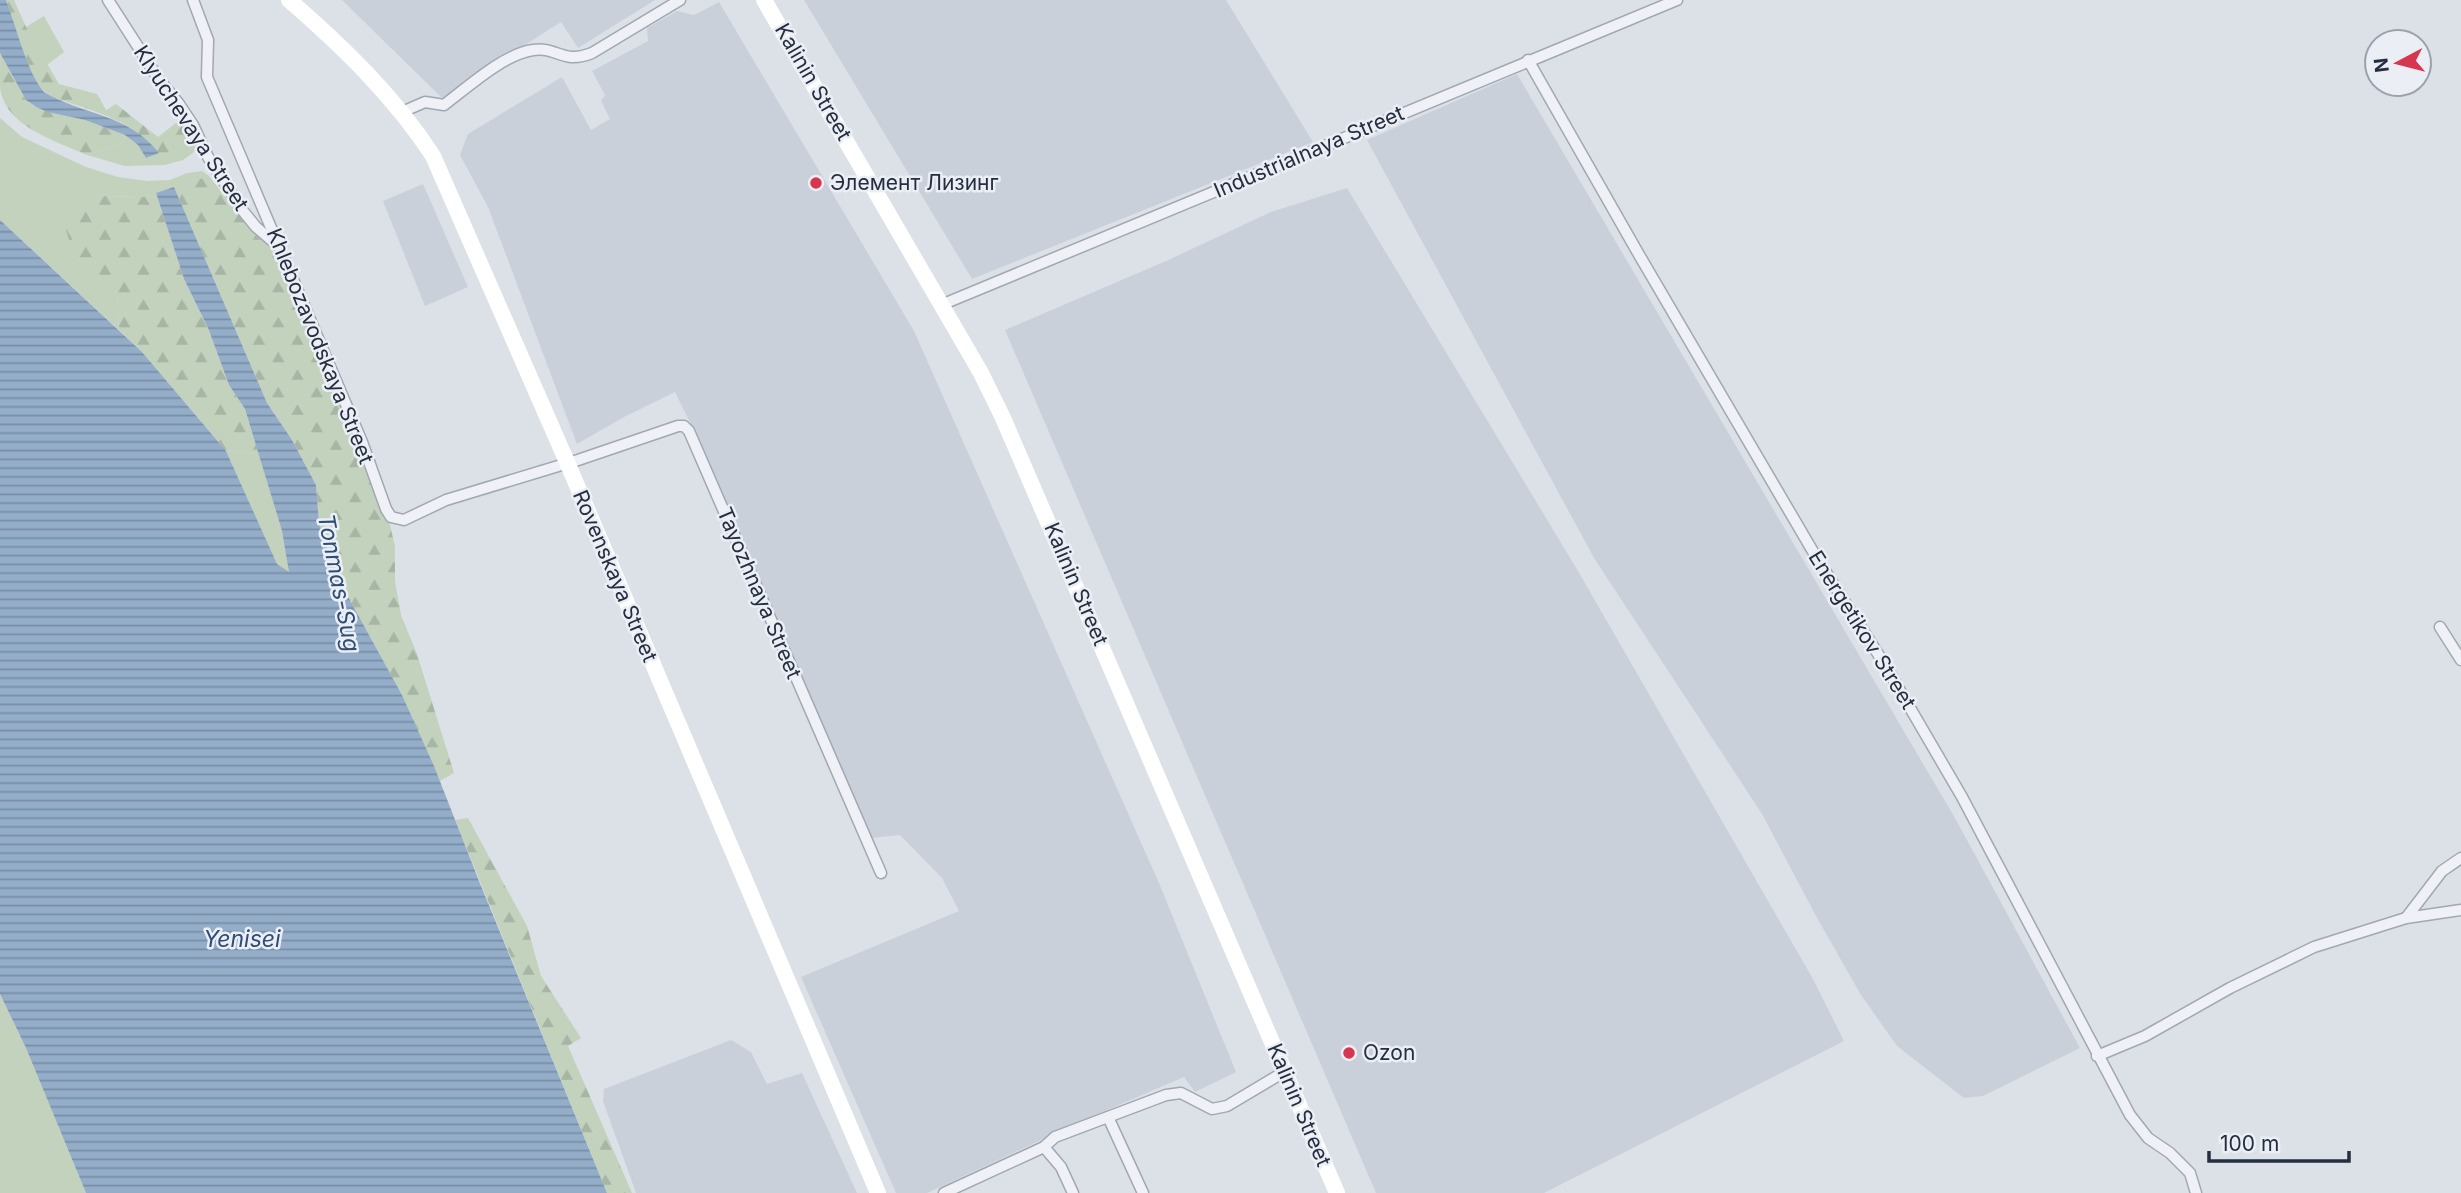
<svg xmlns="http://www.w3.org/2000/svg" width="2461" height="1193" font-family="Inter,sans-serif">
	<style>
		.built { fill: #cad0da }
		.grass { fill: #c2d2bd }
		.forest { fill: url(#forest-firs) }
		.water { fill: url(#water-rules) }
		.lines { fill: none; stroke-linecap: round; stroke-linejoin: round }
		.street-casing { stroke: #a1a8b1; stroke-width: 13 }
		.street { stroke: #eff1f6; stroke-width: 10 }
		.secondary { stroke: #fff; stroke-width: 16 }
		.poi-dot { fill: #d7374e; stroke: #ebeff5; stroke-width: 2.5 }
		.labels { text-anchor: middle; stroke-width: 5; stroke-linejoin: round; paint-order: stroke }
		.street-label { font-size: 21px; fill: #252e3f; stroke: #ebeff5 }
		.poi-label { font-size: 21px; fill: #252e3f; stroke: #ebeff5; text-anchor: start }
		.water-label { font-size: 23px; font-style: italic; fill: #2d4d75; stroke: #ebeff5 }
	</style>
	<defs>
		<pattern id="forest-firs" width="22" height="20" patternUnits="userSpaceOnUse" patternTransform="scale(1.75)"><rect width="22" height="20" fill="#c2d2bd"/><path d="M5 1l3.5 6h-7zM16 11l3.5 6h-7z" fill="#a7b5a4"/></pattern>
		<pattern id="water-rules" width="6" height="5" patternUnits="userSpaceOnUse" patternTransform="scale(1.75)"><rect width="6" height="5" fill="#94aeca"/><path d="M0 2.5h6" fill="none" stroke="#798ea5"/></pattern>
	</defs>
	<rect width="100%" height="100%" fill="#dce1e7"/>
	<!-- built -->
	<g class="built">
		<path d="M342,0H655L578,48L561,22L442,98Z"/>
		<path d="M804,0H1226L1313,142L972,279Z"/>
		<path d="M719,2L914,331L1159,883L1236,1072L1195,1092L1184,1077L1093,1116L927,1193H896L801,977L959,911L942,878L900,835L871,838L707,457L675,392L624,417L577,444L488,207L460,155L468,134L562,77L591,130L610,119L601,101L605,95L592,71L648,41L647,28L677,11L694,15Z"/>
		<path d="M1517,74L1955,818L2080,1048L1983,1096L1964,1098L1897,1046L1861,995L1816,916L1762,814L1594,558L1367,140Z"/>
		<path d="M423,184L468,287L425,306L383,201Z"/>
		<path d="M1347,188L1578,571L1813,979L1844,1041L1544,1193H1376L1005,330L1166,261L1271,212Z"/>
		<path d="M731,1040L751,1052L767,1084L802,1073L857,1193H636L603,1101L604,1089Z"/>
	</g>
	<!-- grass -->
	<g class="grass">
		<path d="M44,16L64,52L47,65L26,27Z"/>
		<path d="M0,118L22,137L86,167L118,177L147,181L170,180L187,173L202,171L209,176L145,197L105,196L74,256L117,294L119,330L0,220Z"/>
		<path d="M125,135L138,145L146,157L159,153L165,165L125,166L87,155L122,143Z"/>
		<path d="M226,451L259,454L282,531L290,573L277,565Z"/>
		<path d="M0,994L26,1048L86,1193H0Z"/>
	</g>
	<!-- forest -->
	<g class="forest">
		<path d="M6,0H14L26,27L59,84L97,94L106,110L116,104L158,137L181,119L196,144L194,152L183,160L165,165C145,122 94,112 53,97C48,94 43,91 39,86C25,65 16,25 6,0Z"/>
		<path d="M0,53L26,100L35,107L85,120L125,135L122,143L87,155C56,141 4,126 0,87C0,76 0,64 0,53Z"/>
		<path d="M209,176L254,234L276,252L389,521L395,546V581L401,615L417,654L454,773L440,781L402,695L335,573L319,523L316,485L292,440L267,403L174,187Z"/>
		<path d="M156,193L184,279L208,328L229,385L245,409L259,454L226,451L142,352L119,330L117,294L74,256L62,217L105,196L145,197Z"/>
		<path d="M468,818L527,926L541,976L581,1038L568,1046L632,1193H607L455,820Z"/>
	</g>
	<!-- water -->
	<g class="water">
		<path d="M0,0H6C16,25 27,73 44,92C84,116 128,113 159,153L146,158L138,145L125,135L85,120L48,112L36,107L26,100L0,53Z"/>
		<path d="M174,187L267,403L292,440L316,485L319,523L335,573L402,695L434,766L479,881L607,1193H86L26,1048L0,994V220L142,352L226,451L277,564L289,572L282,531L245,409L229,385L208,328L184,279L156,193Z"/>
	</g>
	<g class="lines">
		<defs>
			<g id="street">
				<path d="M108,0L160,81L179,104L193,125L208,157L243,211L256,227L277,245"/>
				<path d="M193,0L208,40L207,77L362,442L386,509L391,517L404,520L446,500L578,460L678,426H684L689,431L881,873"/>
				<path d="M1528,60L1638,253L1815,555L1885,665L1962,797L2130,1115L2148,1138L2170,1153L2190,1173L2196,1193"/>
				<path d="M402,112L425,102L444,105C468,87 504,54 533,50C557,46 562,65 592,53L680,0"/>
				<path d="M941,305L1677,0"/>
				<path d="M2440,627L2461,660"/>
				<path d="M2406,918L2442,871L2461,858"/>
				<path d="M2097,1056L2145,1036L2230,988L2314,947L2406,918L2461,910"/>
				<path d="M1108,1117L1143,1193"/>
				<path d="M1044,1147L1061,1167L1073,1193"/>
				<path d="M944,1193L1044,1147L1055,1137L1166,1095L1181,1093L1212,1109L1227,1106L1284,1072"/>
			</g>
		</defs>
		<!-- street casing -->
		<use href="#street" class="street-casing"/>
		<!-- street -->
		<use href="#street" class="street"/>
		<!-- secondary -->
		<g class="secondary">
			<path d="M289,0C343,47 394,96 433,156L567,462L878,1193"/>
			<path d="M764,0L981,373L1003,418L1337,1193"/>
		</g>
	</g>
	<!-- markers -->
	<g class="poi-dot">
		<circle cx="816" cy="183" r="7"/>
		<circle cx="1349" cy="1053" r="7"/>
	</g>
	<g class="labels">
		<!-- street labels -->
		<g class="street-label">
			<text transform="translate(813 82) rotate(60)" y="7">Kalinin Street</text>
			<text transform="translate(191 128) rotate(57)" y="7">Klyuchevaya Street</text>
			<text transform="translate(1309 152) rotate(-23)" y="7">Industrialnaya Street</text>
			<text transform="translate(320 346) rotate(68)" y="7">Khlebozavodskaya Street</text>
			<text transform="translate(615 576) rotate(67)" y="7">Rovenskaya Street</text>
			<text transform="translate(1076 584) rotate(67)" y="7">Kalinin Street</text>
			<text transform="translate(759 593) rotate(67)" y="7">Tayozhnaya Street</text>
			<text transform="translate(1862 630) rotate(58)" y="7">Energetikov Street</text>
			<text transform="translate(1299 1105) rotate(67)" y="7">Kalinin Street</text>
		</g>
		<!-- poi labels -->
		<g class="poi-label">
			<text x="830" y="190">Элемент Лизинг</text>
			<text x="1363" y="1060">Ozon</text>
		</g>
		<!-- water labels -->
		<g class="water-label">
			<text transform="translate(339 583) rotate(79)" y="8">Tonmas-Sug</text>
			<text x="242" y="947">Yenisei</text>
		</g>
	</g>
	<!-- north arrow -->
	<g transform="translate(2398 63) rotate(263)"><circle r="33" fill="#ebeff5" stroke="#9ca2ac" stroke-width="2"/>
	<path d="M0-5L12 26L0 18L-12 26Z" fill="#d7374e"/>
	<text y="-10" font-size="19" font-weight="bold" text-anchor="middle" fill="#252e3f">N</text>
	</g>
	<!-- scale -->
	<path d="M2209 1151v10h140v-10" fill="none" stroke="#252e3f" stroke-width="3.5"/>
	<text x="2220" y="1151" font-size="21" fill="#252e3f" stroke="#ebeff5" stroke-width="5" paint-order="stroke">100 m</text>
</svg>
